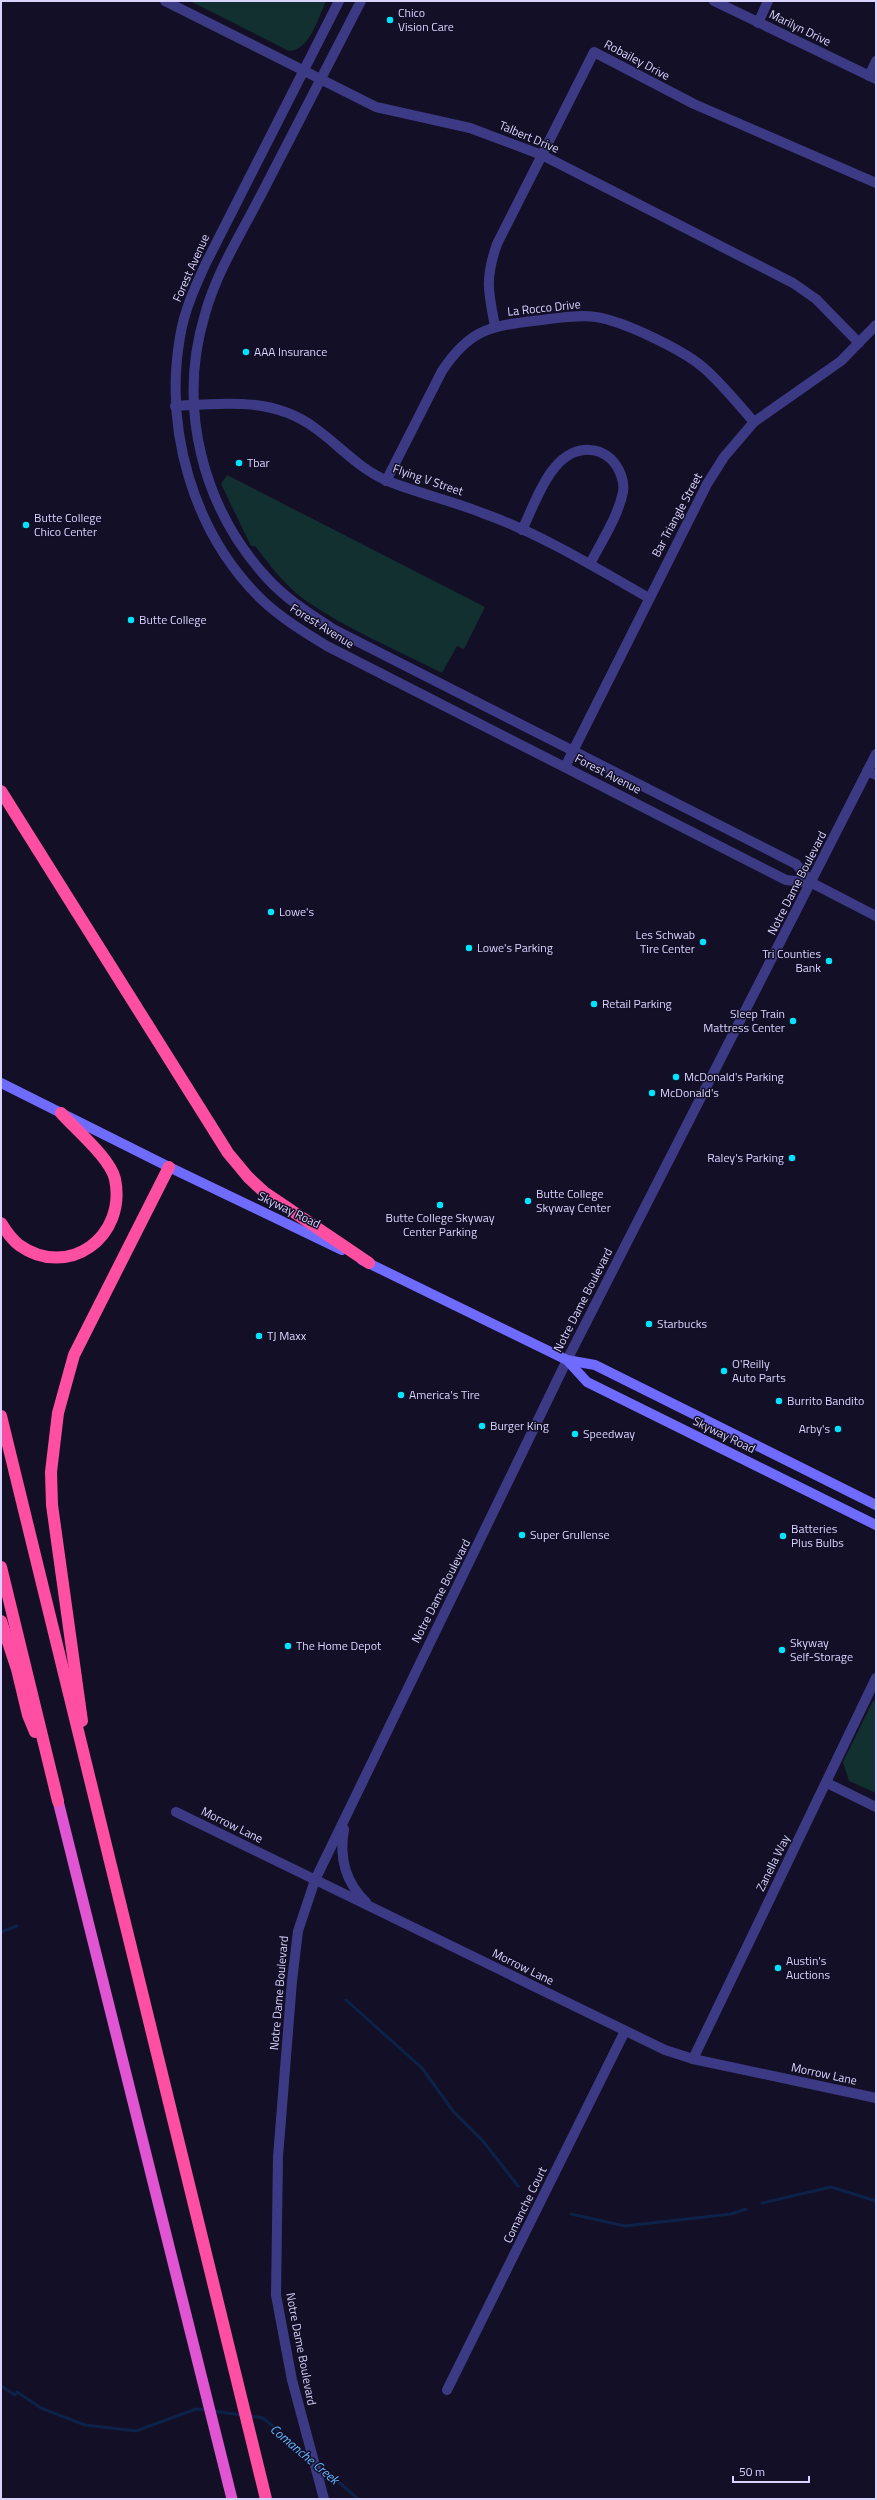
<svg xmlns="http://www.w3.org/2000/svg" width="877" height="2500" font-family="'Titillium Web',sans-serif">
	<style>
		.green { fill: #12302f }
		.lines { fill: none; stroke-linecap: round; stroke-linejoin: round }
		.stream { stroke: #0c2248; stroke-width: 3 }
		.minor { stroke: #3d3a85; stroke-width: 10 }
		.tertiary { stroke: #3d3a85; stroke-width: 10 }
		.secondary { stroke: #6f6bff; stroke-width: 10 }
		.trunk { stroke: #e055d1; stroke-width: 11 }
		.motorway { stroke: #ff4fa3; stroke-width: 12 }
		.poi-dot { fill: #00e5ff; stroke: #130f26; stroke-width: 1.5 }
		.labels { text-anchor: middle; stroke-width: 3; stroke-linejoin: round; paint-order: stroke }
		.poi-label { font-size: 12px; fill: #d9d4ff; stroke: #130f26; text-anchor: start }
		.street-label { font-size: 12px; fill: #d9d4ff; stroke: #130f26 }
		.water-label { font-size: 13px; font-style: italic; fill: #62b6ff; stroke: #130f26 }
	</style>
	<rect width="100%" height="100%" fill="#130f26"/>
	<!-- green -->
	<g class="green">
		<path d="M190,1H326C318,18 310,50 289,51Z"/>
		<path d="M227,475L485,607L464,649L457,646L442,673C397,650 346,629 305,600C284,585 270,565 255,546H251L221,484Z"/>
		<path d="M873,1701H876V1793L849,1781L843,1762Z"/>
	</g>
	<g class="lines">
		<!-- stream -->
		<g class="stream">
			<path d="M1,1932L17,1926"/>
			<path d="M346,2000L422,2068L453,2111L483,2141L518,2186"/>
			<path d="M762,2203L831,2187L876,2201"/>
			<path d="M571,2214L625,2226L731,2214L746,2209"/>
			<path d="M1,2386L15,2395L17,2392L41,2408L85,2425L136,2431L196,2409L207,2410"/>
			<path d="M212,2411L242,2415"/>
			<path d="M250,2416L263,2418L310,2457"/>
			<path d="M317,2463L358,2499"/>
		</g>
		<!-- minor -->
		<g class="minor">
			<path d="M165,1L376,107L470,128L542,155L793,283L816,299L859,343"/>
			<path d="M714,1L876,79"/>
			<path d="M758,23L768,1"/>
			<path d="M869,76L876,61"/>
			<path d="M495,326C488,291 485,278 497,244L594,52L694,104L876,183"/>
			<path d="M175,406C224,403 274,397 315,428C339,445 360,470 388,481C420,494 453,501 485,514C543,535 596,568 649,598"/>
			<path d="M386,481L442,371C468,332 487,326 533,321C553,319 576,314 596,317C623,321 684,350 705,369C723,385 738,404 754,422"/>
			<path d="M522,530C535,504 550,453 584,450C594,449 603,452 611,459C619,467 625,481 623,492C618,517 601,542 590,564"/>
			<path d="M565,767L707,484L724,457L754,422L841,361L876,325"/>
			<path d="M867,771L876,775"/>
			<path d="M812,883L876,916"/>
			<path d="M827,1783L876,1807"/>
			<path d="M176,1812L665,2050L693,2059L876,2098"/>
			<path d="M344,1829C339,1857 345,1882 366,1902"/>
			<path d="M693,2059L876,1678"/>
			<path d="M447,2390L625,2031"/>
			<path d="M324,2499L292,2380L276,2295L278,2157L292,1981L298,1931L315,1880L567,1360"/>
		</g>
		<!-- tertiary -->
		<g class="tertiary">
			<path d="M339,1L206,263C195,287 184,311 180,337C164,430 193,532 261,599C281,618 304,632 327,646L786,880L812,883"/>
			<path d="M361,1C328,65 295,129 262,193C242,232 217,271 205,314C177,407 202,507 267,578C286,599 310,614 333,629L796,864L812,883"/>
			<path d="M567,1360L876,754"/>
		</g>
		<!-- secondary -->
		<g class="secondary">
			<path d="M1,1083L169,1167L342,1250"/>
			<path d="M362,1260L567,1360L595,1365L876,1505"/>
			<path d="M567,1360L587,1382L876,1525"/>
		</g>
		<!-- trunk -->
		<path class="trunk" d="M58,1801L232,2499"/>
		<!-- motorway -->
		<g class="motorway">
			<path d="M1,791L228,1153L248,1177L264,1192L369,1263"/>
			<path d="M1,1223C6,1231 11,1239 19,1245C68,1280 127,1237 115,1179C110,1158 76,1130 61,1113"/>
			<path d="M1,1416L266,2499"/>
			<path d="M1,1567L58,1801"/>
			<path d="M1,1621L17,1669L28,1715L35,1732"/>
			<path d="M82,1721L52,1505L51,1472L58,1413L74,1355L169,1167"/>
		</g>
	</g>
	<!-- markers -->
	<g class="poi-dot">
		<circle cx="390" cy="20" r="4"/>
		<circle cx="246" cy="352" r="4"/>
		<circle cx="239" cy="463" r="4"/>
		<circle cx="26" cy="525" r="4"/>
		<circle cx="131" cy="620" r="4"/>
		<circle cx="271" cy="912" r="4"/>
		<circle cx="703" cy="942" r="4"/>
		<circle cx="469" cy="948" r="4"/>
		<circle cx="829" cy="961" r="4"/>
		<circle cx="594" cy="1004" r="4"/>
		<circle cx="793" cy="1021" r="4"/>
		<circle cx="676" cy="1077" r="4"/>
		<circle cx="652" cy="1093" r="4"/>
		<circle cx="792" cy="1158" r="4"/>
		<circle cx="528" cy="1201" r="4"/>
		<circle cx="440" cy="1205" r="4"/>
		<circle cx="649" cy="1324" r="4"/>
		<circle cx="259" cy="1336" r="4"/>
		<circle cx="724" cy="1371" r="4"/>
		<circle cx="401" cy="1395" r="4"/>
		<circle cx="779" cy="1401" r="4"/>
		<circle cx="482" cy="1426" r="4"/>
		<circle cx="838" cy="1429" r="4"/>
		<circle cx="575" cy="1434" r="4"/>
		<circle cx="522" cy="1535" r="4"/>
		<circle cx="783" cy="1536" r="4"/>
		<circle cx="288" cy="1646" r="4"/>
		<circle cx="782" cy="1650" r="4"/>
		<circle cx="778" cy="1968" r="4"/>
	</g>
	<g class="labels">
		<!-- poi labels -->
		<g class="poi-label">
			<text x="398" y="17">Chico<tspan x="398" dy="14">Vision Care</tspan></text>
			<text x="254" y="356">AAA Insurance</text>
			<text x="247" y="467">Tbar</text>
			<text x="34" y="522">Butte College<tspan x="34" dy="14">Chico Center</tspan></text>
			<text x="139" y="624">Butte College</text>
			<text x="279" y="916">Lowe's</text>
			<text x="695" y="939" text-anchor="end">Les Schwab<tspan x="695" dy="14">Tire Center</tspan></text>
			<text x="477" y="952">Lowe's Parking</text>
			<text x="821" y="958" text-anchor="end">Tri Counties<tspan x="821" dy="14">Bank</tspan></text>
			<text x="602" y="1008">Retail Parking</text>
			<text x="785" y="1018" text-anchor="end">Sleep Train<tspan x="785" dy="14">Mattress Center</tspan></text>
			<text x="684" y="1081">McDonald's Parking</text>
			<text x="660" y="1097">McDonald's</text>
			<text x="784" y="1162" text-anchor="end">Raley's Parking</text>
			<text x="536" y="1198">Butte College<tspan x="536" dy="14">Skyway Center</tspan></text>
			<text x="440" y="1222" text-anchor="middle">Butte College Skyway<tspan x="440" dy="14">Center Parking</tspan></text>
			<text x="657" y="1328">Starbucks</text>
			<text x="267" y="1340">TJ Maxx</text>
			<text x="732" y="1368">O'Reilly<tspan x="732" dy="14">Auto Parts</tspan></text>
			<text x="409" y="1399">America's Tire</text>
			<text x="787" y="1405">Burrito Bandito</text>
			<text x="490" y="1430">Burger King</text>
			<text x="830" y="1433" text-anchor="end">Arby's</text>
			<text x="583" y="1438">Speedway</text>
			<text x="791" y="1533">Batteries<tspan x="791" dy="14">Plus Bulbs</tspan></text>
			<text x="530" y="1539">Super Grullense</text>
			<text x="790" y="1647">Skyway<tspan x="790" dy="14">Self-Storage</tspan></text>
			<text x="296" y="1650">The Home Depot</text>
			<text x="786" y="1965">Austin's<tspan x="786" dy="14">Auctions</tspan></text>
		</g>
		<!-- street labels -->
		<g class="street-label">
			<text transform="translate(800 28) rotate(26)" y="4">Marilyn Drive</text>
			<text transform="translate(637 60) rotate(28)" y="4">Robailey Drive</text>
			<text transform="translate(529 137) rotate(23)" y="4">Talbert Drive</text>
			<text transform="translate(191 268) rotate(-66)" y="4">Forest Avenue</text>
			<text transform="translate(544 308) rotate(-6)" y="4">La Rocco Drive</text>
			<text transform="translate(428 480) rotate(19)" y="4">Flying V Street</text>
			<text transform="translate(677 515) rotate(-62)" y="4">Bar Triangle Street</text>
			<text transform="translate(322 626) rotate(32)" y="4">Forest Avenue</text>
			<text transform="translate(608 774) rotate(27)" y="4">Forest Avenue</text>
			<text transform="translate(797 883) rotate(-63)" y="4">Notre Dame Boulevard</text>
			<text transform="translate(289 1210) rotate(26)" y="4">Skyway Road</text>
			<text transform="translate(583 1300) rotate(-63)" y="4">Notre Dame Boulevard</text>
			<text transform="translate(724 1435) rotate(26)" y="4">Skyway Road</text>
			<text transform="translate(441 1591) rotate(-63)" y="4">Notre Dame Boulevard</text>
			<text transform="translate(232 1825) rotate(26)" y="4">Morrow Lane</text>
			<text transform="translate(773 1863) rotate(-64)" y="4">Zanella Way</text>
			<text transform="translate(523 1967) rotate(26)" y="4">Morrow Lane</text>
			<text transform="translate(279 1993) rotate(-85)" y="4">Notre Dame Boulevard</text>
			<text transform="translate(824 2074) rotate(12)" y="4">Morrow Lane</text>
			<text transform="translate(525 2205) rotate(-64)" y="4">Comanche Court</text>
			<text transform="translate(301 2349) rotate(79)" y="4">Notre Dame Boulevard</text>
		</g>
		<!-- water labels -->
		<g class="water-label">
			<text transform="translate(305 2454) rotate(40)" y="5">Comanche Creek</text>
		</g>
	</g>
	<!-- border -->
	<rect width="877" height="2500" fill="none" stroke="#d9d4ff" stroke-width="4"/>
	<!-- scale -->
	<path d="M733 2476v6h76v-6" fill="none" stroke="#d9d4ff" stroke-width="2"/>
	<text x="739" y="2476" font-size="12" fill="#d9d4ff" stroke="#130f26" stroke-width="3" paint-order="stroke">50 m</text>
</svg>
